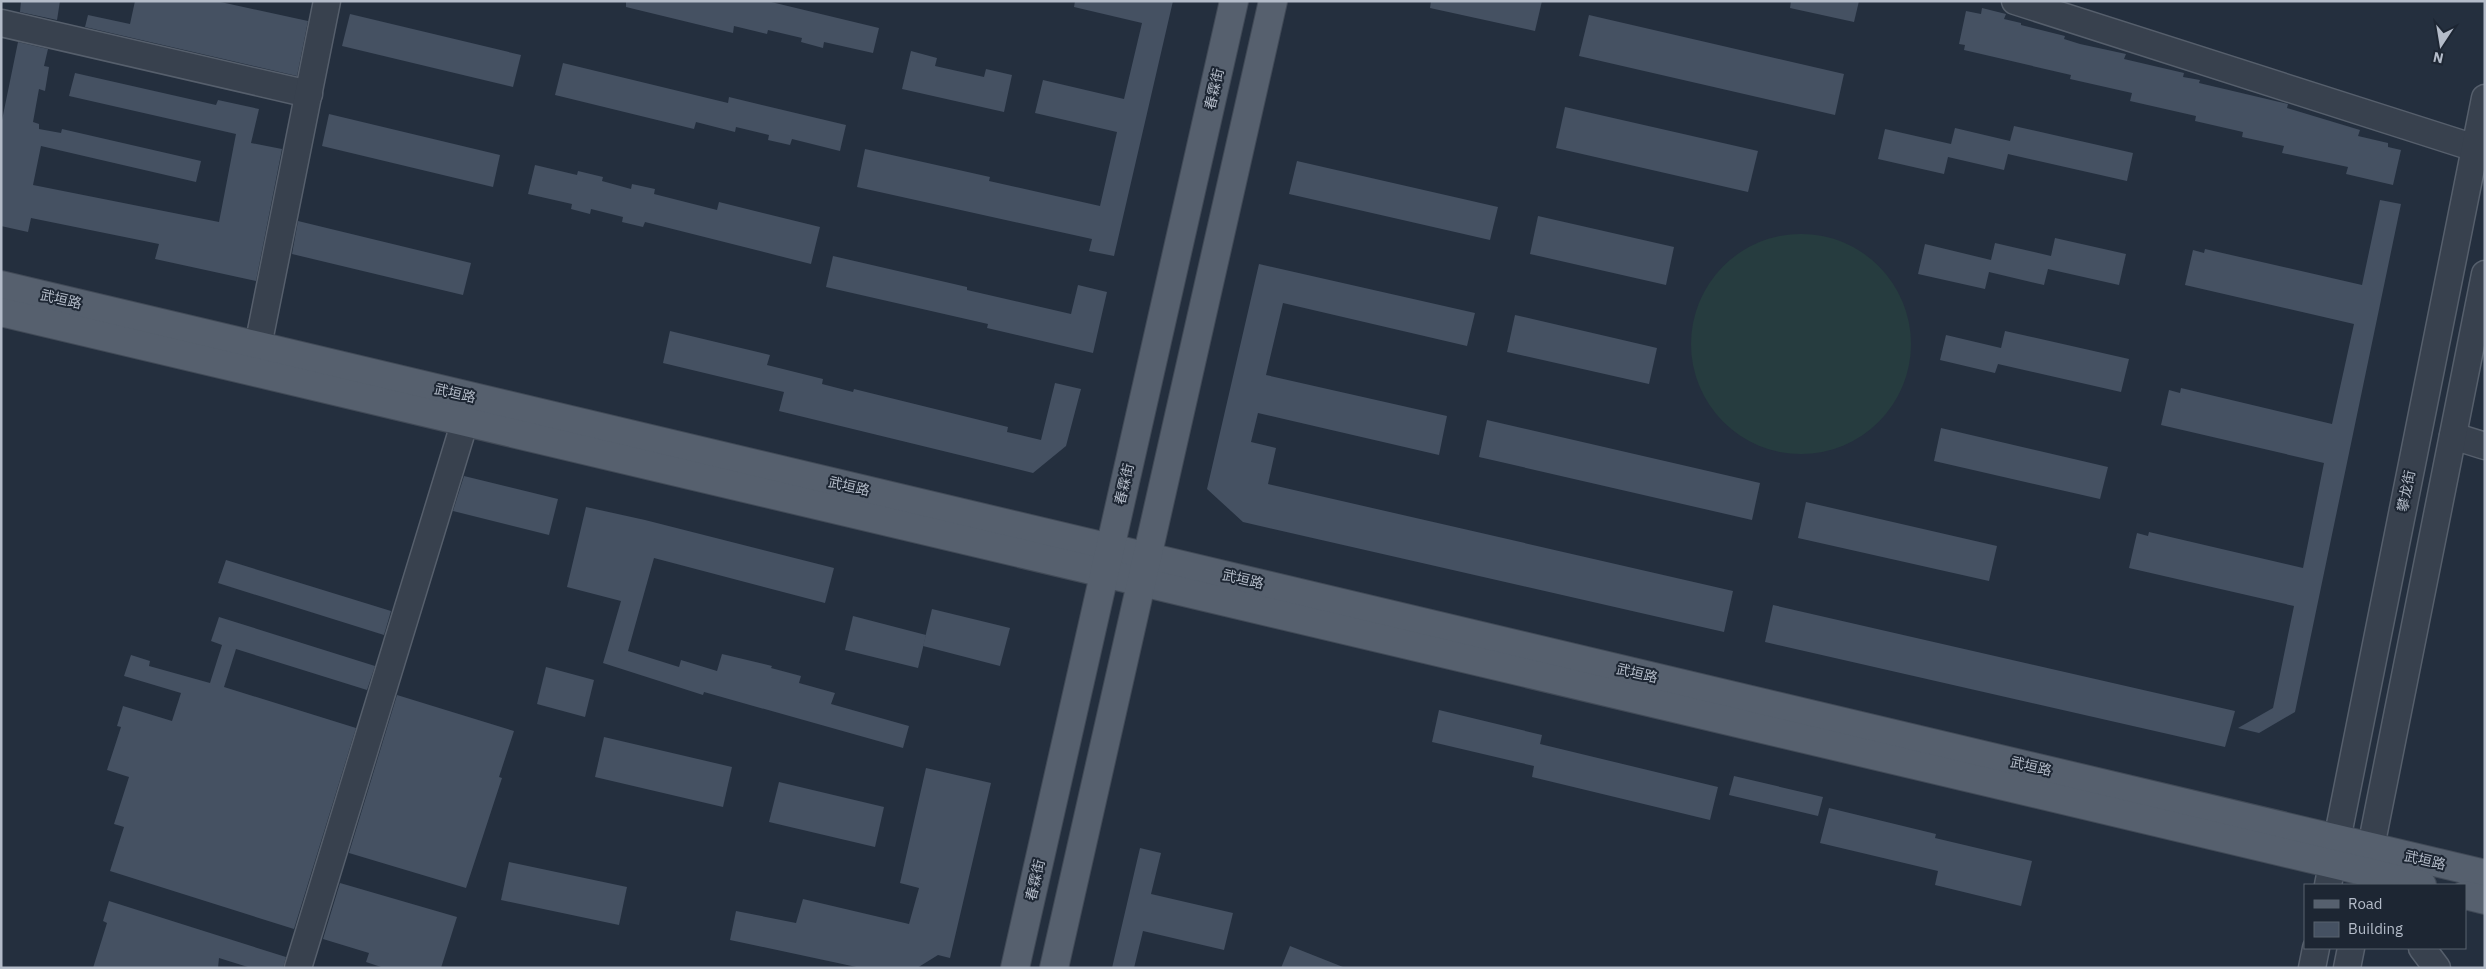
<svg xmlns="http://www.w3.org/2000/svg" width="2486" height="969" font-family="'IBM Plex Sans','Noto Sans SC',sans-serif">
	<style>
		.green { fill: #263c3f }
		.building { fill: #455162 }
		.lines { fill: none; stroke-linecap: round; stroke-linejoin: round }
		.minor-casing { stroke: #565f6c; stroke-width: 29 }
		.major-casing { stroke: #414a57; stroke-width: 30 }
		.minor { stroke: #38414e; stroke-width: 26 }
		.major { stroke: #56606e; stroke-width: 28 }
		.labels { text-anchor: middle; stroke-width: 4; stroke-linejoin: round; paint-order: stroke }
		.street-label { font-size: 14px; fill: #b4bcc9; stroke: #1d2633 }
	</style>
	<rect width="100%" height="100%" fill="#242f3e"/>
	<!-- green -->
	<circle class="green" cx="1801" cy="344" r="110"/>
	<!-- building -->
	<g class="building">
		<path d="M21,1H60L57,20L20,12Z"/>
		<path d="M135,1H216L308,21L297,76L85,27L88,15L130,24Z"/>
		<path d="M626,1H767L879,28L873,53L824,42L823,48L801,42L802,38L768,30L767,34L734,26L733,33L626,7Z"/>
		<path d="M1075,1H1173L1114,256L1089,251L1092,239L857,187L865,149L990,177L989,181L1100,206L1117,132L1035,113L1043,80L1124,99L1142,23L1074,7Z"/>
		<path d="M1431,1H1542L1535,31L1430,8Z"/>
		<path d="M1791,1H1859L1854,22L1790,8Z"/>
		<path d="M1982,8L2006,14L2004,19L2021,23V25L2065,36L2064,39L2080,44L2126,54L2124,59L2184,73L2183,77L2200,80L2199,83L2288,104L2287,108L2360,130L2358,136L2388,143V147L2401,150L2393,185L2346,174L2348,167L2282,153L2284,146L2242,137L2243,132L2195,121L2196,116L2130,101L2132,93L2070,79L2071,75L1964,50L1965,45L1959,44L1966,11L1981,14Z"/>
		<path d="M350,14L521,55L513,87L342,46Z"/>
		<path d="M1589,15L1844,74L1835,115L1579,56Z"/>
		<path d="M18,42L48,49L44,66L49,67L45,91L39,89L33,122L39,124V129L61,133L62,129L201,161L196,182L41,146L33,185L219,222L236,134L69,96L75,73L216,105L218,100L259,109L251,143L282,149L256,281L155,259L159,244L31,218L28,232L1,226V125Z"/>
		<path d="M911,51L937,58L935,66L984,77L986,69L1012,75L1004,112L902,89Z"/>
		<path d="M563,63L728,103L729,97L846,125L840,151L792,139L790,145L768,140L769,135L736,127L735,132L696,122L694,129L555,95Z"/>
		<path d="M1565,107L1758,151L1748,192L1556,148Z"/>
		<path d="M329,114L500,155L493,187L322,146Z"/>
		<path d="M2014,126L2133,153L2127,181L2008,154L2004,170L1948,157L1944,174L1878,159L1885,129L1951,144L1955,128L2010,141Z"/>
		<path d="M1297,161L1498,207L1490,240L1289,194Z"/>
		<path d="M535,165L577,175L578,171L603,177L602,181L631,189L632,184L655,189L654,194L717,210L719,202L820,227L811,264L645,222L643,227L622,222L623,217L591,209L590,214L571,209L572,204L528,194Z"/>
		<path d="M2380,200L2401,204L2295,712L2259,733L2238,728L2273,708L2294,606L2129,568L2137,533L2148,536L2149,532L2303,568L2324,463L2161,425L2169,390L2180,393L2181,388L2332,424L2354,324L2185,285L2193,250L2204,253L2205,249L2362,285Z"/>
		<path d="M1538,216L1674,247L1666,285L1530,254Z"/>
		<path d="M298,221L471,263L463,295L292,254Z"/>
		<path d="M2055,238L2126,254L2119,285L2048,269L2044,285L1989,272L1985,289L1918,274L1925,244L1991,260L1995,243L2051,256Z"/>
		<path d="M833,256L967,287V290L1071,314L1078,285L1107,292L1093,353L987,328L988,324L826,287Z"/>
		<path d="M1259,264L1475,313L1467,346L1283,303L1266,375L1447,416L1439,455L1258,413L1251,442L1276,448L1268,484L1733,591L1724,632L1243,522L1207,489Z"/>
		<path d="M1515,315L1657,348L1649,384L1507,352Z"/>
		<path d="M670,331L770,355L767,365L823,379L822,384L853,392L854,389L1008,427L1007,432L1041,440L1055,383L1081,389L1066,446L1033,473L779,411L784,392L663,363Z"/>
		<path d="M2005,331L2129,359L2121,392L1998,364L1995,373L1940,360L1946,335L2001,348Z"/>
		<path d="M1487,420L1760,483L1752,520L1479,457Z"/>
		<path d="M1941,428L2108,467L2100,499L1934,461Z"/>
		<path d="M464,476L558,499L549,535L453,511Z"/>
		<path d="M1806,502L1997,546L1989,581L1798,538Z"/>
		<path d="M586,507L645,520L834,568L825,603L654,558L628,651L679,667L681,660L717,671L722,654L772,666L771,668L801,676L799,683L835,693L831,704L909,726L903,748L704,692L703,695L603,663L621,601L567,587Z"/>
		<path d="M226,560L391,611L384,635L218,583Z"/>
		<path d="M1773,605L2235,711L2225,747L1765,642Z"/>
		<path d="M932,609L1010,628L1000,666L923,646Z"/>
		<path d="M853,616L926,635L918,668L845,650Z"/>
		<path d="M219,617L375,666L367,690L236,649L224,687L356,728L294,929L110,871L124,827L114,824L129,777L107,770L121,727L117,726L123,706L172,721L181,693L124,676L131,655L150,661L149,666L210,683L222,645L211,641Z"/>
		<path d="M546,667L594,680L585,717L537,704Z"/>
		<path d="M397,695L514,731L499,777L502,778L466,888L349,853Z"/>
		<path d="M1439,710L1542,735L1540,744L1718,787L1710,820L1532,777L1534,766L1432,742Z"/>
		<path d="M604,737L732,767L723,807L595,777Z"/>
		<path d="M926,768L991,783L950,958L938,955L917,968H861L730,940L736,911L796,923L803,899L909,924L919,888L900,883Z"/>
		<path d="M1734,776L1823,797L1818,816L1729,795Z"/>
		<path d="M779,782L884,807L875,847L769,822Z"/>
		<path d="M1829,808L1936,834L1935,838L2032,861L2021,906L1935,885L1938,871L1820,843Z"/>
		<path d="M1140,848L1161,853L1151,894L1233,913L1224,950L1143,931L1134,968H1112Z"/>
		<path d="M509,862L627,887L619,925L501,900Z"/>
		<path d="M340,883L457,917L441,968H384L366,962L369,953L323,939Z"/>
		<path d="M109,901L286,957L283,968H251L219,958L218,968H93L107,923L103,921Z"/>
		<path d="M1290,946L1343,967V968H1281Z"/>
	</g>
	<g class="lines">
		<defs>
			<g id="minor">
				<path d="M2015,1L2475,148"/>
				<path d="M1,23L309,94"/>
				<path d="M258,346L327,1"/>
				<path d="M2453,436L2485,446"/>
				<path d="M2367,867L2485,274"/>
				<path d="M2328,885L2485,98"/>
				<path d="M2422,948L2437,968"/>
				<path d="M298,968L465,421"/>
				<path d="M2312,968L2316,948"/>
				<path d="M2347,968L2351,948"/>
			</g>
			<g id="major">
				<path d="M1,285L2485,874"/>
				<path d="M1,312L2422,885"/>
				<path d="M2465,895L2485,900"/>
				<path d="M1015,968L1234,1"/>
				<path d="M1054,968L1273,1"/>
			</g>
		</defs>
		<!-- minor casing -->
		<use href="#minor" class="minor-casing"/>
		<!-- major casing -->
		<use href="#major" class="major-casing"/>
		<!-- minor -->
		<use href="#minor" class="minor"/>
		<!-- major -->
		<use href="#major" class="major"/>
	</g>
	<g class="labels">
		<!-- street labels -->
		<g class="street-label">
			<text transform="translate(1214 89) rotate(-77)" y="5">春霖街</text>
			<text transform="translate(61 299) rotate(13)" y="5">武垣路</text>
			<text transform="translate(455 393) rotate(13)" y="5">武垣路</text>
			<text transform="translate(1124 484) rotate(-77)" y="5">春霖街</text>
			<text transform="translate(849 486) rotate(13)" y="5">武垣路</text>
			<text transform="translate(2406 491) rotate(-79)" y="5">攀龙街</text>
			<text transform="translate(1243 579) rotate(13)" y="5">武垣路</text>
			<text transform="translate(1637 673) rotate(13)" y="5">武垣路</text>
			<text transform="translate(2031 766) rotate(13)" y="5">武垣路</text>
			<text transform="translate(2425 860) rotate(13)" y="5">武垣路</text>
			<text transform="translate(1035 880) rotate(-77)" y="5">春霖街</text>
		</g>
	</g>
	<!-- border -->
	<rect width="2486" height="969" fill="none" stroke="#b4bcc9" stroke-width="5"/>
	<!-- legend -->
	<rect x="2304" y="884" width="162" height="65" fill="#1d2633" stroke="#59626f"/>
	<rect x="2314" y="900" width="25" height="8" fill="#56606e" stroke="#59626f"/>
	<text x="2348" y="909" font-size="15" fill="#b4bcc9">Road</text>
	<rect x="2314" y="922" width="25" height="15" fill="#455162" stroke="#59626f"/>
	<text x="2348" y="934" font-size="15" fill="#b4bcc9">Building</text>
	<!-- north arrow -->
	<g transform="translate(2441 45) rotate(192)" stroke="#1d2633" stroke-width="4" paint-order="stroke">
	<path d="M0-4L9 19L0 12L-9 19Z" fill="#b4bcc9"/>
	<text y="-8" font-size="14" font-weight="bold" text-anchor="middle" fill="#b4bcc9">N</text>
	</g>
</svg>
